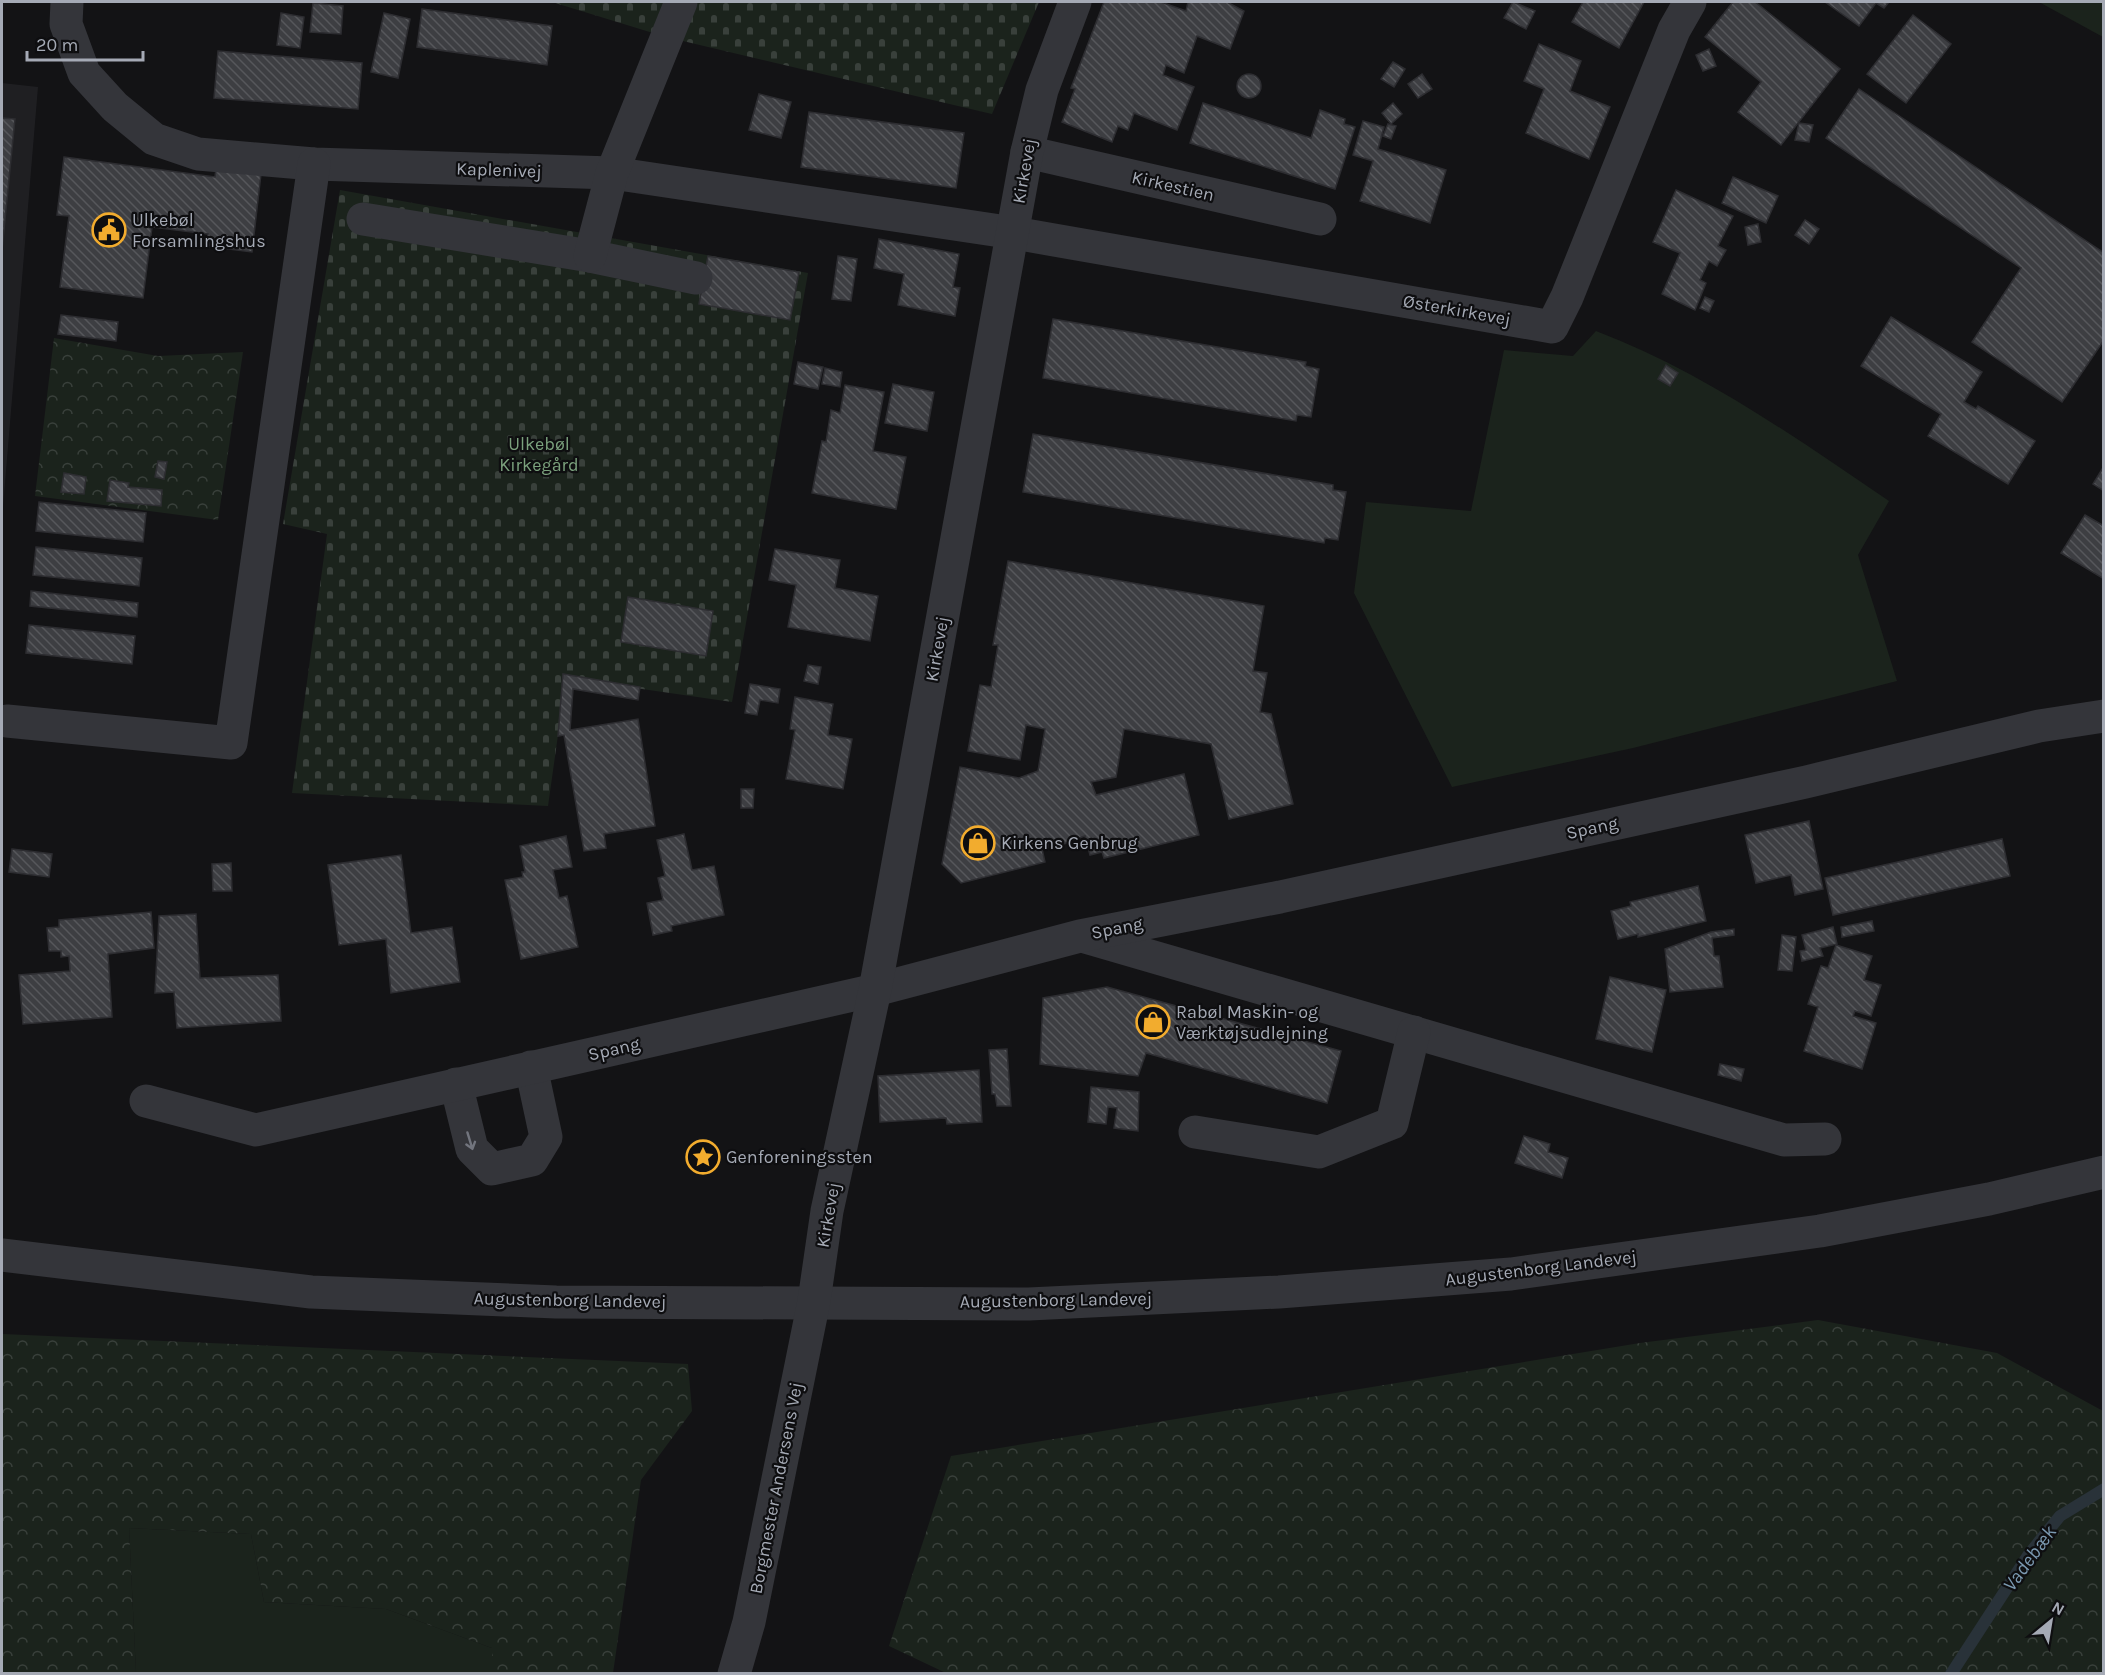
<svg xmlns="http://www.w3.org/2000/svg" width="2105" height="1675" font-family="Karla,sans-serif">
	<style>
		.built { fill: #1f1f22 }
		.grass { fill: #1b231c }
		.forest { fill: url(#forest-crowns) }
		.cemetery { fill: url(#cemetery-stones) }
		.lines { fill: none; stroke-linecap: round; stroke-linejoin: round }
		.stream { stroke: #293239; stroke-width: 12 }
		.building { fill: url(#building-back-hatch); stroke: #2d2d31; stroke-width: 1.5 }
		.minor { stroke: #34353a; stroke-width: 33 }
		.oneway { stroke: #72757e }
		.labels { text-anchor: middle; stroke-width: 4.5; stroke-linejoin: round; paint-order: stroke }
		.street-label { font-size: 18px; fill: #a5aab5; stroke: #0e0e10 }
		.poi-label { font-size: 18px; fill: #a5aab5; stroke: #0e0e10; text-anchor: start }
		.park-label { font-size: 18px; fill: #7ba17d; stroke: #0e0e10 }
		.water-label { font-size: 20px; font-style: italic; fill: #7b99b1; stroke: #0e0e10 }
	</style>
	<defs>
		<pattern id="forest-crowns" width="20" height="18" patternUnits="userSpaceOnUse" patternTransform="scale(1.5)"><rect width="20" height="18" fill="#1b231c"/><path d="M2 6a3 3 0 1 1 6 0M12 15a3 3 0 1 1 6 0" fill="none" stroke="#39403b"/></pattern>
		<pattern id="cemetery-stones" width="16" height="16" patternUnits="userSpaceOnUse" patternTransform="scale(1.5)"><rect width="16" height="16" fill="#1b231c"/><path d="M2 7V4a2 2 0 0 1 4 0v3zM10 15v-3a2 2 0 0 1 4 0v3z" fill="#39403b"/></pattern>
		<pattern id="building-back-hatch" width="6" height="6" patternUnits="userSpaceOnUse" patternTransform="scale(1.5)"><rect width="6" height="6" fill="#3d3e42"/><path d="M-1 5l2 2M0 0l6 6M5-1l2 2" fill="none" stroke="#56575b"/></pattern>
	</defs>
	<rect width="100%" height="100%" fill="#131315"/>
	<!-- built -->
	<path class="built" d="M2,83L38,87L2,519Z"/>
	<!-- grass -->
	<g class="grass">
		<path d="M2039,2H2103V37Z"/>
		<path d="M1596,331C1702,371 1796,438 1889,501L1858,555L1897,681L1633,748L1452,787L1354,593L1366,502L1471,511L1504,350L1573,356Z"/>
		<path d="M129,1528L251,1534L264,1602L386,1609L492,1648V1673H136Z"/>
	</g>
	<!-- forest -->
	<g class="forest">
		<path d="M54,338L158,356L243,352L218,520L35,496Z"/>
		<path d="M1818,1320L1997,1353L2103,1411V1673L948,1674L889,1646L951,1456L1640,1343Z"/>
		<path d="M2,1334L688,1364L692,1411L641,1480L613,1673H492V1648L386,1609L264,1602L251,1534L129,1528L136,1673H2Z"/>
	</g>
	<!-- cemetery -->
	<g class="cemetery">
		<path d="M552,2H1039L992,114L666,37Z"/>
		<path d="M340,190L808,273L732,702L566,678L548,806L292,793L327,534L283,524Z"/>
	</g>
	<g class="lines">
		<!-- stream -->
		<path class="stream" d="M1951,1674L2029,1554L2060,1516L2104,1489"/>
	</g>
	<!-- building -->
	<g class="building">
		<path d="M1104,2H1161L1186,11L1188,2H1227L1244,11L1230,49L1197,36L1184,73L1166,65L1163,75L1194,87L1177,130L1134,113L1128,130L1118,126L1112,142L1062,122L1075,89L1071,88Z"/>
		<path d="M1513,2L1535,11L1526,29L1504,18Z"/>
		<path d="M1583,2H1644L1619,48L1572,22Z"/>
		<path d="M1733,2H1755L1840,69L1781,145L1738,112L1761,82L1705,37Z"/>
		<path d="M1825,2H1889L1884,8L1876,3L1859,26Z"/>
		<path d="M313,3L343,6L341,34L310,32Z"/>
		<path d="M422,9L552,26L547,65L417,47Z"/>
		<path d="M281,13L304,17L300,48L277,45Z"/>
		<path d="M384,13L410,19L398,78L371,72Z"/>
		<path d="M1913,15L1951,44L1906,103L1867,74Z"/>
		<path d="M1539,44L1581,61L1570,91L1610,107L1589,159L1526,133L1544,89L1524,81Z"/>
		<path d="M1709,49L1716,66L1703,71L1696,55Z"/>
		<path d="M218,51L362,63L358,109L214,98Z"/>
		<path d="M1393,62L1405,69L1394,87L1381,79Z"/>
		<circle cx="1249" cy="86" r="12"/>
		<path d="M1422,74L1432,89L1418,98L1408,84Z"/>
		<path d="M1859,89L2104,253V340L2062,402L1972,342L2021,268L1826,138Z"/>
		<path d="M759,94L791,102L781,138L749,130Z"/>
		<path d="M1203,103L1311,138L1320,110L1345,119L1344,124L1355,127L1335,189L1190,143Z"/>
		<path d="M1393,103L1402,114L1391,124L1382,113Z"/>
		<path d="M809,112L964,133L956,188L801,167Z"/>
		<path d="M2,118L15,119L2,250Z"/>
		<path d="M1363,121L1384,127L1378,149L1446,170L1430,223L1360,201L1373,161L1353,155Z"/>
		<path d="M1799,123L1813,125L1809,142L1795,140Z"/>
		<path d="M1388,124L1396,126L1391,139L1383,136Z"/>
		<path d="M64,157L215,177L216,168L261,174L252,252L206,246L208,234L152,227L143,298L60,287L69,216L57,215Z"/>
		<path d="M1733,177L1778,196L1766,223L1722,203Z"/>
		<path d="M1676,190L1733,216L1718,246L1726,250L1717,266L1709,261L1700,280L1706,283L1695,310L1662,294L1680,253L1653,242Z"/>
		<path d="M1805,220L1819,229L1809,244L1795,235Z"/>
		<path d="M1758,224L1761,242L1748,245L1745,227Z"/>
		<path d="M879,239L959,254L953,287L960,288L955,316L898,305L904,274L874,268Z"/>
		<path d="M708,256L799,272L790,320L699,304Z"/>
		<path d="M838,256L857,259L851,301L832,299Z"/>
		<path d="M1705,297L1714,301L1709,312L1700,308Z"/>
		<path d="M61,315L118,322L116,341L58,334Z"/>
		<path d="M1891,317L1982,372L1964,402L1976,409L1978,406L2035,441L2008,484L1928,436L1941,414L1861,366Z"/>
		<path d="M1053,319L1306,362L1305,366L1319,369L1311,417L1297,415L1296,421L1043,378Z"/>
		<path d="M798,362L823,367L818,389L794,384Z"/>
		<path d="M1666,365L1678,373L1670,386L1658,379Z"/>
		<path d="M825,368L842,372L840,387L822,384Z"/>
		<path d="M893,384L934,392L927,431L885,423Z"/>
		<path d="M845,385L884,392L873,451L906,457L896,509L812,493L822,441L826,442L831,410L840,413Z"/>
		<path d="M1033,434L1333,485V490L1346,492L1338,540L1325,538L1324,543L1023,492Z"/>
		<path d="M158,461L167,462L164,479L155,477Z"/>
		<path d="M2104,466V491L2093,484Z"/>
		<path d="M64,473L86,477L84,494L61,492Z"/>
		<path d="M110,480L129,483L128,487L162,490L161,506L107,501Z"/>
		<path d="M39,502L146,513L143,542L36,531Z"/>
		<path d="M2085,515L2104,526V579L2061,553Z"/>
		<path d="M36,547L142,558L139,586L33,575Z"/>
		<path d="M775,549L840,560L835,588L878,596L870,641L788,627L796,585L769,580Z"/>
		<path d="M1008,561L1264,606L1253,671L1267,673L1260,712L1271,714L1293,804L1229,819L1211,744L1124,729L1116,777L1091,782L1096,795L1184,774L1199,835L1104,858L1102,852L1090,855L1085,836L1079,838L1080,840L1042,849L1045,862L961,883L942,864L960,767L1019,778L1038,771L1045,729L1026,725L1020,760L968,751L980,685L991,687L998,645H993Z"/>
		<path d="M31,591L138,603L137,617L30,606Z"/>
		<path d="M628,597L713,611L706,656L621,642Z"/>
		<path d="M29,625L135,636L132,664L26,653Z"/>
		<path d="M808,665L821,667L818,684L804,681Z"/>
		<path d="M563,674L640,687L638,700L573,689L570,730L638,719L655,826L604,834L606,848L584,851L564,735L558,736Z"/>
		<path d="M750,684L780,689L778,703L760,700L757,715L745,713Z"/>
		<path d="M795,697L833,704L828,735L852,739L843,789L786,779L795,730L790,729Z"/>
		<path d="M741,789H754L753,808H741Z"/>
		<path d="M1809,821L1823,889L1795,895L1791,875L1756,883L1745,835Z"/>
		<path d="M684,834L692,870L714,866L724,915L671,926L672,931L653,935L647,903L663,900L658,878L665,876L657,840Z"/>
		<path d="M566,836L572,867L553,870L559,898L567,896L578,947L521,959L505,880L523,877L522,872H525L520,846Z"/>
		<path d="M2002,839L2010,876L1833,915L1825,878Z"/>
		<path d="M12,849L52,854L49,877L9,872Z"/>
		<path d="M401,855L411,933L452,927L460,982L391,993L386,939L339,945L328,865Z"/>
		<path d="M231,863L232,891H213L212,864Z"/>
		<path d="M1698,886L1706,921L1638,937V934L1618,939L1611,911L1631,906L1630,902Z"/>
		<path d="M151,912L154,948L108,954L112,1017L23,1024L19,975L70,971L69,956L61,957V951H49L47,928L59,927V920Z"/>
		<path d="M196,914L200,978L278,975L281,1021L177,1028L174,992L155,993L159,916Z"/>
		<path d="M1872,921L1874,931L1842,937L1841,927Z"/>
		<path d="M1833,927L1837,944L1820,948L1823,956L1802,961L1800,951L1806,950L1802,935Z"/>
		<path d="M1734,929V935L1712,938L1714,956H1719L1723,987L1670,992L1665,949L1711,932Z"/>
		<path d="M1782,935L1796,937L1792,971L1778,970Z"/>
		<path d="M1836,945L1872,956L1864,980L1881,985L1871,1016L1855,1011L1853,1016L1876,1023L1862,1069L1804,1051L1818,1007L1808,1004L1821,966L1828,968Z"/>
		<path d="M1610,977L1666,990L1652,1052L1596,1039Z"/>
		<path d="M1107,987L1341,1051L1327,1103L1146,1053L1138,1076L1040,1064L1043,998Z"/>
		<path d="M1007,1049L1011,1106H997L995,1094H992L989,1050Z"/>
		<path d="M1720,1064L1744,1069L1741,1081L1718,1075Z"/>
		<path d="M979,1070L982,1122L947,1124L946,1118L880,1122L878,1076Z"/>
		<path d="M1091,1087L1139,1092L1138,1131L1114,1128L1117,1108L1108,1107L1106,1124L1088,1122Z"/>
		<path d="M1524,1136L1550,1144L1548,1152L1568,1158L1562,1178L1515,1163Z"/>
	</g>
	<g class="lines">
		<!-- minor -->
		<g class="minor">
			<path d="M67,2L66,24L84,73L115,107L154,139L198,154L314,164L612,173L1014,233L1552,327L1567,297L1674,30L1690,2"/>
			<path d="M1027,152L1320,219"/>
			<path d="M363,219L590,256L696,278"/>
			<path d="M590,256L612,173L681,2"/>
			<path d="M7,721L231,743L314,164"/>
			<path d="M1085,937L1784,1140L1825,1139"/>
			<path d="M456,1084L472,1149L492,1169L532,1160L546,1137L531,1067"/>
			<path d="M146,1101L256,1130L875,990L1080,936L1280,897L1806,782L2039,726L2104,716"/>
			<path d="M1195,1132L1319,1152L1392,1123L1414,1032"/>
			<path d="M2,1255L311,1292L556,1302L1029,1304L1279,1292L1511,1274L1820,1231L1989,1199L2104,1172"/>
			<path d="M734,1674L749,1622L814,1301L827,1211L875,990L1027,152L1042,90L1075,2"/>
		</g>
	</g>
	<!-- one-way arrows -->
	<defs><path id="oneway-shaft" d="M-6 0H5M1.5-3L5.5 0L1.5 3" fill="none" stroke-width="1.6" stroke-linecap="round" stroke-linejoin="round" transform="scale(1.5)"/></defs>
	<use class="oneway" href="#oneway-shaft" transform="translate(470 1141) rotate(73)"/>
	<!-- icons -->
	<defs>
		<symbol id="civic-ring" viewBox="-11 -11 22 22"><circle r="9.5" fill="#0e0e10" stroke="#f2ac2e" stroke-width="1.5"/><path d="M-.6-6.5H3V-4.5H.6V-3L4-1V1h2V6H-6V1h2V-1L-.6-3ZM-1.2 2.5V6h2.4V2.5Z" fill="#f2ac2e"/></symbol>
		<symbol id="shop-ring" viewBox="-11 -11 22 22"><circle r="9.5" fill="#0e0e10" stroke="#f2ac2e" stroke-width="1.5"/><path d="M-5-2.5h2.3a2.7 3.5 0 0 1 5.4 0H5L5.5 6h-11ZM-1.5-2.5h3a1.5 2.3 0 0 0-3 0Z" fill="#f2ac2e"/></symbol>
		<symbol id="sight-ring" viewBox="-11 -11 22 22"><circle r="9.5" fill="#0e0e10" stroke="#f2ac2e" stroke-width="1.5"/><path d="M0-6L1.8-2.2L6-1.7L2.9 1.2L3.7 5.4L0 3.3L-3.7 5.4L-2.9 1.2L-6-1.7L-1.8-2.2Z" fill="#f2ac2e"/></symbol>
	</defs>
	<g fill-rule="evenodd">
		<use href="#civic-ring" x="90" y="211" width="38" height="38"/>
		<use href="#shop-ring" x="959" y="824" width="38" height="38"/>
		<use href="#shop-ring" x="1134" y="1003" width="38" height="38"/>
		<use href="#sight-ring" x="684" y="1138" width="38" height="38"/>
	</g>
	<g class="labels">
		<!-- street labels -->
		<g class="street-label">
			<text transform="translate(499 170) rotate(2)" y="6">Kaplenivej</text>
			<text transform="translate(1024 171) rotate(-80)" y="6">Kirkevej</text>
			<text transform="translate(1173 186) rotate(13)" y="6">Kirkestien</text>
			<text transform="translate(1457 310) rotate(10)" y="6">Østerkirkevej</text>
			<text transform="translate(937 649) rotate(-80)" y="6">Kirkevej</text>
			<text transform="translate(1592 828) rotate(-12)" y="6">Spang</text>
			<text transform="translate(1117 928) rotate(-11)" y="6">Spang</text>
			<text transform="translate(614 1049) rotate(-13)" y="6">Spang</text>
			<text transform="translate(828 1215) rotate(-80)" y="6">Kirkevej</text>
			<text transform="translate(1541 1268) rotate(-7)" y="6">Augustenborg Landevej</text>
			<text transform="translate(570 1300) rotate(1)" y="6">Augustenborg Landevej</text>
			<text transform="translate(1056 1300) rotate(-1)" y="6">Augustenborg Landevej</text>
			<text transform="translate(776 1488) rotate(-79)" y="6">Borgmester Andersens Vej</text>
		</g>
		<!-- poi labels -->
		<g class="poi-label">
			<text x="132" y="226">Ulkebøl<tspan x="132" dy="21">Forsamlingshus</tspan></text>
			<text x="1001" y="849">Kirkens Genbrug</text>
			<text x="1176" y="1018">Rabøl Maskin- og<tspan x="1176" dy="21">Værktøjsudlejning</tspan></text>
			<text x="726" y="1163">Genforeningssten</text>
		</g>
		<!-- park labels -->
		<g class="park-label">
			<text x="539" y="450">Ulkebøl<tspan x="539" dy="21">Kirkegård</tspan></text>
		</g>
		<!-- water labels -->
		<g class="water-label">
			<text transform="translate(2029 1558) rotate(-54)" y="7">Vadebæk</text>
		</g>
	</g>
	<!-- border -->
	<rect width="2105" height="1675" fill="none" stroke="#a5aab5" stroke-width="6"/>
	<!-- north arrow -->
	<g transform="translate(2051 1621) rotate(30)" stroke="#0e0e10" stroke-width="4.5" paint-order="stroke">
	<path d="M0-4.5L10 22L0 15L-10 22Z" fill="#a5aab5"/>
	<text y="-9" font-size="16" font-weight="bold" text-anchor="middle" fill="#a5aab5">N</text>
	</g>
	<!-- scale -->
	<path d="M27 51v9h116v-9" fill="none" stroke="#a5aab5" stroke-width="3"/>
	<text x="36" y="51" font-size="18" fill="#a5aab5" stroke="#0e0e10" stroke-width="4.5" paint-order="stroke">20 m</text>
</svg>
